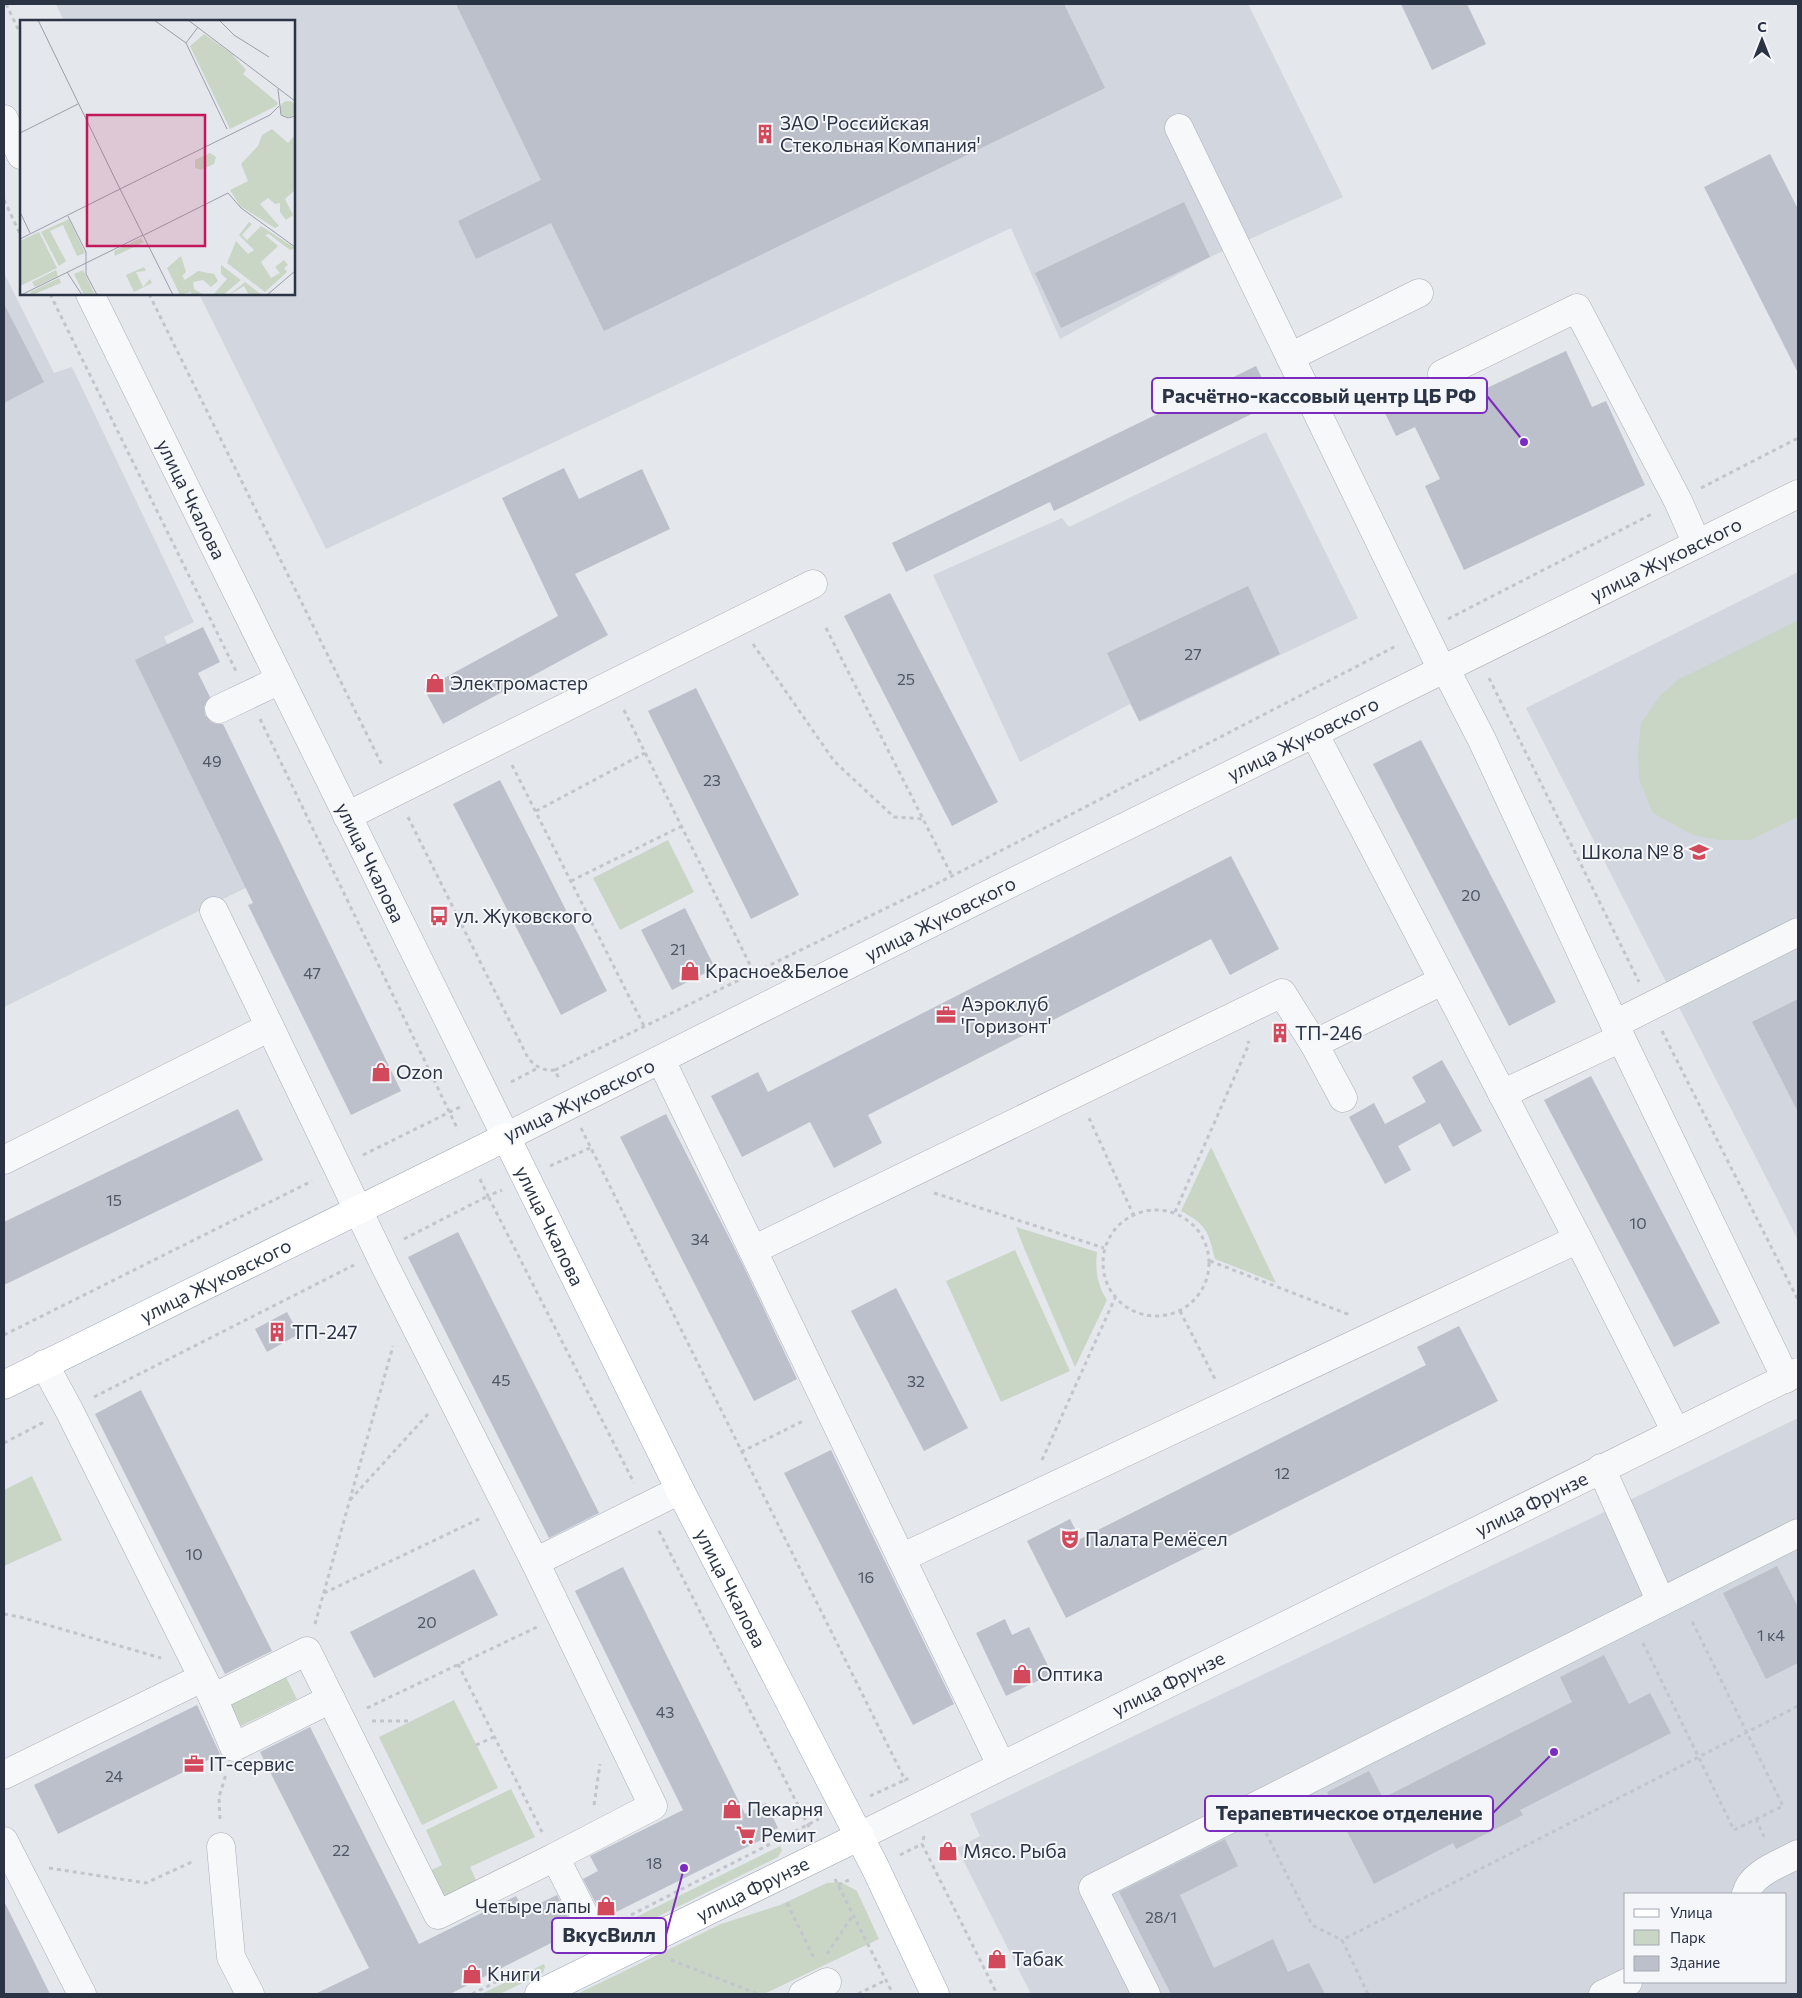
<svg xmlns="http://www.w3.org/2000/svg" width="1802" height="1998" font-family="Commissioner,sans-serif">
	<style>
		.built { fill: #d2d6de; fill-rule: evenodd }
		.green { fill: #c9d6c5 }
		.building { fill: #bbc0ca }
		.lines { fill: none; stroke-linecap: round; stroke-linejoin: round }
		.minor-casing { stroke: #a9aeb7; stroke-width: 29 }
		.major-casing { stroke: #a3abb8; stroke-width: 29 }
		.path { stroke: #c2c5cb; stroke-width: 3; stroke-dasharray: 4 4; stroke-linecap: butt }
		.minor { stroke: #f7f8fa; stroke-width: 28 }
		.major { stroke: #fff; stroke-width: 28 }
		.labels { text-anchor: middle; stroke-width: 4; stroke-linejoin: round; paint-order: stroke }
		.number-label { font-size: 16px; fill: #4f5766 }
		.poi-label { font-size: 19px; fill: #2b3445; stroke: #f4f6f9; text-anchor: start }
		.street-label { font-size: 19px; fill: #2b3445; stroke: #f4f6f9 }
		.inset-road { fill: none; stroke: #9a9fa9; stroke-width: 1 }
		.view { fill: #c2185b; fill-opacity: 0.15; stroke: #c2185b; stroke-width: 2.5 }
		.inset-edge { fill: none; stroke: #2b3445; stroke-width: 2.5 }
		.leader { fill: none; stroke: #7b2cbf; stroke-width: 2 }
		.callout-dot { fill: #7b2cbf; stroke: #f4f6f9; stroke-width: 2 }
		.callout { fill: #f4f6f9; stroke: #7b2cbf; stroke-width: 2 }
		.callout-label { font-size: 20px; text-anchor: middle; font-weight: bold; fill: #2b3445 }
	</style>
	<rect width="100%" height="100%" fill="#e4e7ec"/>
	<!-- built -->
	<g class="built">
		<path d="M56,4H1248L1343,197L1210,257L1060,339L1011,228L326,549L199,294H294V21H64Z"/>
		<path d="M4,273L54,373L72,367L194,622L164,637L276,873L4,1007Z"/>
		<path d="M1266,432L1358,618L1140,722L1130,704L1020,762L933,575L1062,518L1069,527Z"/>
		<path d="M1798,572V1240L1526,708Z"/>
		<path d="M1798,1418V1994H1031L957,1848L980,1836L970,1814L1638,1496ZM1626,1894H1786V1982H1626Z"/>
	</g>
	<!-- green -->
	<g class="green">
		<path d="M1798,620V817L1750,840H1718L1693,835L1653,813L1639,779L1638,751L1641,723L1660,696L1679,679Z"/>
		<path d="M668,840L694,892L620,930L593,878Z"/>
		<path d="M1211,1147L1276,1283L1215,1259C1208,1231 1207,1225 1181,1211Z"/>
		<path d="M1016,1227L1097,1252C1095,1269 1097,1285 1107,1300L1075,1367L1024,1248Z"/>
		<path d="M1015,1250L1070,1371L1001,1402L946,1281Z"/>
		<path d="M32,1476L62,1540L4,1566V1490Z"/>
		<path d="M286,1677L297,1699L241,1726L230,1704Z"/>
		<path d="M454,1700L498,1788L422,1825L379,1737Z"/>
		<path d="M511,1789L535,1837L470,1867L479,1887L450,1901L435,1896L425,1873L442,1865L426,1830Z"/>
		<path d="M780,1846L782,1850L778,1857L643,1924L634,1922L632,1919Z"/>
		<path d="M841,1882L857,1891L879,1939L764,1994H577L721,1924L780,1905L827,1883Z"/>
		<path d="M544,1964L545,1967L543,1973L500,1994H481Z"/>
	</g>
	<!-- building -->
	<g class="building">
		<path d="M456,4H1064L1105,88L604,331L551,223L476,259L458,221L541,180Z"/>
		<path d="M1401,4H1467L1486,44L1432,70Z"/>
		<path d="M1770,154L1798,209V373L1704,187Z"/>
		<path d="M1184,202L1210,257L1061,328L1035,273Z"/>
		<path d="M4,304L44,382L4,403Z"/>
		<path d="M1566,351L1592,407L1606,401L1645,485L1464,570L1425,486L1440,479L1415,427L1396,436L1385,413L1437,388L1446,407Z"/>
		<path d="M1256,366L1274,403L1054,511L1050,502L906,572L892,543Z"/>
		<path d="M564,468L579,499L642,469L670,529L575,574L608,635L443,724L424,689L558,616L502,498Z"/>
		<path d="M1248,586L1280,654L1139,721L1107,653Z"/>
		<path d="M890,593L998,802L952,826L844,616Z"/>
		<path d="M203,627L220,662L198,673L210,697L204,707L205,715L211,722L217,724H223L401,1091L351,1115L248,905L253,903L135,660Z"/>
		<path d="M696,688L799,895L751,919L648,711Z"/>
		<path d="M1421,740L1556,1002L1509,1026L1373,764Z"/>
		<path d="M500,780L607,991L561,1015L453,804Z"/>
		<path d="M1231,856L1279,949L1230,975L1211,939L868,1115L882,1143L834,1168L810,1122L742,1157L711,1096L758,1072L768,1092Z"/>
		<path d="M685,908L715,968L672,990L641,930Z"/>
		<path d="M1798,999V1112L1752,1022Z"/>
		<path d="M1442,1060L1482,1131L1453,1147L1440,1123L1398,1146L1411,1170L1385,1184L1349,1117L1374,1103L1385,1124L1426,1102L1412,1077Z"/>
		<path d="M1591,1076L1720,1323L1674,1347L1544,1100Z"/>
		<path d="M238,1109L263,1160L4,1285V1222Z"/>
		<path d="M666,1114L743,1265L797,1379L754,1401L620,1137Z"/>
		<path d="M458,1232L599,1513L549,1538L408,1257Z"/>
		<path d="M896,1288L968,1428L924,1451L851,1311Z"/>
		<path d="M287,1312L299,1334L267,1352L255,1329Z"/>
		<path d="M1459,1326L1498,1401L1066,1618L1027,1541L1070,1519L1080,1539L1426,1365L1417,1347Z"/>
		<path d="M141,1390L272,1651L225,1674L95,1414Z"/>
		<path d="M831,1450L954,1704L913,1725L784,1473Z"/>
		<path d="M1777,1566L1798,1607V1663L1766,1679L1723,1593Z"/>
		<path d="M623,1567L745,1814L766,1803L778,1828L764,1834L765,1838L616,1912L615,1909L602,1915L583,1879L598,1871L590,1856L683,1810L575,1591Z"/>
		<path d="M474,1569L498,1615L374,1678L350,1632Z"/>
		<path d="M1005,1619L1012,1635L1029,1627L1052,1674L1006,1696L976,1633Z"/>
		<path d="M1604,1655L1629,1704L1650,1693L1671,1733L1520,1810L1523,1815L1456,1849L1453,1843L1374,1884L1327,1792L1369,1771L1383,1798L1572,1702L1560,1677Z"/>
		<path d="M197,1705L220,1754L58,1834L34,1785Z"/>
		<path d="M310,1727L419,1944L516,1896L524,1911L557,1895L575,1931L450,1994H315L369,1968L260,1752Z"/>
		<path d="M1225,1839L1238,1866L1180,1895L1214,1968L1273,1939L1288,1972L1309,1963L1325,1994H1171L1119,1892Z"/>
		<path d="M4,1901L50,1994H4Z"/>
	</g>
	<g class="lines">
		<defs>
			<g id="minor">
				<path d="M4,119L21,155"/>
				<path d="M1179,128L1442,670"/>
				<path id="s1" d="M90,294L506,1137L983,897L1798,494"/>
				<path d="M1290,357L1419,293"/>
				<path d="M1442,374L1577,308L1678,501L1697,544"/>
				<path d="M1445,668L1482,740L1621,1038L1786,1379"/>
				<path d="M219,709L280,680"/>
				<path d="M1314,733L1578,1239L1676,1432"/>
				<path d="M347,816L813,584"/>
				<path d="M214,911L386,1268L535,1562L653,1806L555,1857L607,1960"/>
				<path d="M1615,1024L1798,932"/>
				<path d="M1314,1044L1442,981"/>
				<path d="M661,1060L1001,1765"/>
				<path d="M1502,1094L1621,1038"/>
				<path d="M4,1160L270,1027"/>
				<path d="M753,1250L1282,993L1314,1044L1343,1098"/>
				<path d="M44,1364L69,1410L213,1698L307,1651L438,1915L555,1857"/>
				<path d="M1601,1468L1661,1602"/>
				<path d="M901,1558L1578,1239"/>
				<path d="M535,1562L680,1490"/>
				<path d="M213,1698L234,1747L331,1699"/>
				<path d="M4,1775L202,1678"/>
				<path id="s2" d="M860,1836L1798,1372"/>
				<path d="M4,1841L82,1994"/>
				<path d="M221,1847L231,1957L250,1994"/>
				<path d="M1746,1894C1751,1873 1780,1864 1798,1854"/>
				<path d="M803,1994L827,1982"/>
				<path d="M1146,1994L1093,1888L1798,1533"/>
				<path d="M1603,1994L1628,1982"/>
			</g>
			<g id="major">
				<path id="s3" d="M4,1385L506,1137L680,1490L875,1867L935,1994"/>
				<path id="s4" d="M539,1994L860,1836"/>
			</g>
		</defs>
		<!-- minor casing -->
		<use href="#minor" class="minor-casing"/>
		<!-- major casing -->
		<use href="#major" class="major-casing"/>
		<!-- path -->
		<g class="path">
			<path d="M6,4L21,35"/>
			<path d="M4,200L21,236"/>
			<path d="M50,294L236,671"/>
			<path d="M149,294L383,767"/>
			<path d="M1701,488L1798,438"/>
			<path d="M1448,619L1654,513"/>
			<path d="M826,628L952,876"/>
			<path d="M753,644L834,761L894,817L923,819"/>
			<path d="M1489,678L1639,982"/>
			<path d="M624,710L754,973"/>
			<path d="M260,719L458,1130"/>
			<path d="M512,765L644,1026"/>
			<path d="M536,811L645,753"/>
			<path d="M408,817L528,1058C536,1067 543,1071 555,1070L559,1079"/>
			<path d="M571,881L682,826"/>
			<path d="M1662,1031L1798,1300"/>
			<path d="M555,1070L952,876L1398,645"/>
			<path d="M511,1082L538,1068"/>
			<path d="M1089,1118L1133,1214"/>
			<path d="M581,1128L905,1780L909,1778"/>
			<path d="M363,1155L460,1107"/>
			<path d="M550,1166L590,1148"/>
			<path d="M480,1179L488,1196L502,1190"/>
			<path d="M934,1193L1104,1248"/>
			<circle cx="1156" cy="1263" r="53"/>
			<path d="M1175,1212L1249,1044L1248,1041"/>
			<path d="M404,1239L488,1196L634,1483"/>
			<path d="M1210,1261L1350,1315"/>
			<path d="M1180,1311L1215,1379"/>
			<path d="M4,1335L312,1181"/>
			<path d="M94,1397L354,1265"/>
			<path d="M4,1443L44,1422"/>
			<path d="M741,1452L803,1421"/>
			<path d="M1042,1460L1115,1298"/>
			<path d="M350,1500L428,1414"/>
			<path d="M659,1531L811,1831"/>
			<path d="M324,1593L481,1518"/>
			<path d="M4,1614L20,1617L161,1658"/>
			<path d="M315,1624L393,1346"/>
			<path d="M1643,1643L1734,1830L1783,1806L1691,1619"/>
			<path d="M458,1664L542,1832"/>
			<path d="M367,1708L537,1627"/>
			<path d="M372,1721H410"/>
			<path d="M476,1745L494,1737"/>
			<path d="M870,1796L905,1780"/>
			<path d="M594,1805L600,1764"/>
			<path d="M220,1819L219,1797L226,1774"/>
			<path d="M1756,1819L1765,1839"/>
			<path d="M1266,1833L1312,1925L1342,1940"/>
			<path d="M924,1836L922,1844L997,1994"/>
			<path d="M900,1855L922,1844"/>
			<path d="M49,1868L146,1883L194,1861"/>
			<path d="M835,1879L893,1994"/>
			<path d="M838,1885L849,1880"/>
			<path d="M787,1903L814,1958"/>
			<path d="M631,1915L819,1819"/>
			<path d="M827,1954L853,1915"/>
			<path d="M671,1960L758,1994"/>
			<path d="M472,1994L522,1969"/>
			<path d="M858,1994L886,1980"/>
			<path d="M1368,1994L1342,1940L1798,1706"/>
		</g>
		<!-- minor -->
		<use href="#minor" class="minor"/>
		<!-- major -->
		<use href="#major" class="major"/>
	</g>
	<!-- icons -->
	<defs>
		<symbol id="building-bare" viewBox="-9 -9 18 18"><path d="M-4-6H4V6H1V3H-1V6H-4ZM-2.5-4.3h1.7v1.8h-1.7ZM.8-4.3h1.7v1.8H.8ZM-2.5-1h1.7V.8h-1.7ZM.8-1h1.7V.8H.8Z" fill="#d1495b" stroke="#f4f6f9" stroke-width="2.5" paint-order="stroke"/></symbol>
		<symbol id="shop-bare" viewBox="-9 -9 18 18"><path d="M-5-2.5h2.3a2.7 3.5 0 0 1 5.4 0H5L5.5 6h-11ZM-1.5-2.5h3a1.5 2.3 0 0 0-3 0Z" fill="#d1495b" stroke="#f4f6f9" stroke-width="2.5" paint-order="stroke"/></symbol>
		<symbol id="school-bare" viewBox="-9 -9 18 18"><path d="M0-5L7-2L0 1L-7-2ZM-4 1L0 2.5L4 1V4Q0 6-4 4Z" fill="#d1495b" stroke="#f4f6f9" stroke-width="2.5" paint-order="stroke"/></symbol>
		<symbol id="bus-bare" viewBox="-9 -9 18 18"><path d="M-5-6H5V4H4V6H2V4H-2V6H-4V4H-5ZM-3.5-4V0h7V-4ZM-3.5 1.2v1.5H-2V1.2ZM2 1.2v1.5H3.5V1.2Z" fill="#d1495b" stroke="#f4f6f9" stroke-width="2.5" paint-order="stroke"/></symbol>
		<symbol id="office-bare" viewBox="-9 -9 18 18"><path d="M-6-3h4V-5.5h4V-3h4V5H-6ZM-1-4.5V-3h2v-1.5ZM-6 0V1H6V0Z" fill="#d1495b" stroke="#f4f6f9" stroke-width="2.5" paint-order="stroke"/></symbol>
		<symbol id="theatre-bare" viewBox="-9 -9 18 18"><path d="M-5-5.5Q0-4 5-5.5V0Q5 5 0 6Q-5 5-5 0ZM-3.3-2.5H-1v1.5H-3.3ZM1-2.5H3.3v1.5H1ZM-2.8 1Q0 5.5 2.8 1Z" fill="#d1495b" stroke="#f4f6f9" stroke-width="2.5" paint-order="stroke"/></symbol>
		<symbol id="supermarket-bare" viewBox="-9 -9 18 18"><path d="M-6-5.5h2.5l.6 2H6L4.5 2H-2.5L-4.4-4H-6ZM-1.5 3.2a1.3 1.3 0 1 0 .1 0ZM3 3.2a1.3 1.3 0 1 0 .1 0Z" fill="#d1495b" stroke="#f4f6f9" stroke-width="2.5" paint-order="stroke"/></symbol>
	</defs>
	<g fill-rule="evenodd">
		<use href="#building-bare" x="751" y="120" width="28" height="28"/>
		<use href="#shop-bare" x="421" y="669" width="28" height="28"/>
		<use href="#school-bare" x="1685" y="838" width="28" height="28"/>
		<use href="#bus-bare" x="425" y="902" width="28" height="28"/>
		<use href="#shop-bare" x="676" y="957" width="28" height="28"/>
		<use href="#office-bare" x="932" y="1001" width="28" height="28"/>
		<use href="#building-bare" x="1266" y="1019" width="28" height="28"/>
		<use href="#shop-bare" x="367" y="1058" width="28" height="28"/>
		<use href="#building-bare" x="263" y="1318" width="28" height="28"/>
		<use href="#theatre-bare" x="1056" y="1525" width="28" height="28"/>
		<use href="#shop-bare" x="1008" y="1660" width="28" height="28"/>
		<use href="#office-bare" x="180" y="1750" width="28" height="28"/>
		<use href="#shop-bare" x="718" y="1795" width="28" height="28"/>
		<use href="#supermarket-bare" x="732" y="1821" width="28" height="28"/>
		<use href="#shop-bare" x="934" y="1837" width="28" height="28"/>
		<use href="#shop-bare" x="592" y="1892" width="28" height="28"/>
		<use href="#shop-bare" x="983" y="1945" width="28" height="28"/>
		<use href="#shop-bare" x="458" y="1960" width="28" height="28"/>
	</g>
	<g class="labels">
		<!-- number labels -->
		<g class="number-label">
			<text x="1193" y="660">27</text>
			<text x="906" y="685">25</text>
			<text x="212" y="767">49</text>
			<text x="712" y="786">23</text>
			<text x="1471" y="901">20</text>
			<text x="678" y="955">21</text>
			<text x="312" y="979">47</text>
			<text x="114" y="1206">15</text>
			<text x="1638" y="1229">10</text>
			<text x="700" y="1245">34</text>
			<text x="501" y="1386">45</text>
			<text x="916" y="1387">32</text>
			<text x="1282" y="1479">12</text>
			<text x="194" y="1560">10</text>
			<text x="866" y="1583">16</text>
			<text x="427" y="1628">20</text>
			<text x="1771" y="1641">1 к4</text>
			<text x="665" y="1718">43</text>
			<text x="114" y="1782">24</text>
			<text x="341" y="1856">22</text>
			<text x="654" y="1869">18</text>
			<text x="1161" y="1923">28/1</text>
		</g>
		<!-- poi labels -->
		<g class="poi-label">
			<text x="780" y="130">ЗАО 'Российская<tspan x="780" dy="22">Стекольная Компания'</tspan></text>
			<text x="450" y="690">Электромастер</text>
			<text x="1684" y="859" text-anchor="end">Школа № 8</text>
			<text x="454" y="923">ул. Жуковского</text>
			<text x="705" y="978">Красное&amp;Белое</text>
			<text x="961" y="1011">Аэроклуб<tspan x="961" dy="22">'Горизонт'</tspan></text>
			<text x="1295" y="1040">ТП-246</text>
			<text x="396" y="1079">Ozon</text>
			<text x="292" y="1339">ТП-247</text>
			<text x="1085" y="1546">Палата Ремёсел</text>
			<text x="1037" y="1681">Оптика</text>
			<text x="209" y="1771">IT-сервис</text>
			<text x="747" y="1816">Пекарня</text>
			<text x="761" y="1842">Ремит</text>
			<text x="963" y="1858">Мясо. Рыба</text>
			<text x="591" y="1913" text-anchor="end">Четыре лапы</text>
			<text x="1012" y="1966">Табак</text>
			<text x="487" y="1981">Книги</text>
		</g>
		<!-- street labels -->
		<g class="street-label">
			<text dy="7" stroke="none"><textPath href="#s1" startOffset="229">улица Чкалова</textPath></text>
			<text dy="7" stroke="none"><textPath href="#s1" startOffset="2236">улица Жуковского</textPath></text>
			<text dy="7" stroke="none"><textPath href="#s1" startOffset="1831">улица Жуковского</textPath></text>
			<text dy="7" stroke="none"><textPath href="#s1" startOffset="634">улица Чкалова</textPath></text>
			<text dy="7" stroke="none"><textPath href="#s1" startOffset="1426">улица Жуковского</textPath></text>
			<text transform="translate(579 1100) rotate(-26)" y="7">улица Жуковского</text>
			<text dy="7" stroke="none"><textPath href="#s3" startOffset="659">улица Чкалова</textPath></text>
			<text dy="7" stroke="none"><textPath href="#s3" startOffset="236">улица Жуковского</textPath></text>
			<text dy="7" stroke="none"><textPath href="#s2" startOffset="749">улица Фрунзе</textPath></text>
			<text dy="7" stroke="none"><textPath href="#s3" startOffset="1064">улица Чкалова</textPath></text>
			<text dy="7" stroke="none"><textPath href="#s2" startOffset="344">улица Фрунзе</textPath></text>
			<text dy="7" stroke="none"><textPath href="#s4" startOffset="238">улица Фрунзе</textPath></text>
		</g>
	</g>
	<!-- overview -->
	<g transform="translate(20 20)">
		<rect width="275" height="275" fill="#e4e7ec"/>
		<path d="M184,14L212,34L226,50L223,54L258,83L256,86L210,109L170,26ZM260 89a8 8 0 1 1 16 0a8 8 0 1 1-16 0ZM252,109L268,123L275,115V170L265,179L273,195L266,200L260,192V183L255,184L248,178L240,184L259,206L255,208L220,186L210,170L228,161L221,144L238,126L242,115ZM190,133L196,137L194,144L181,150L175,148V140ZM49,199L65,233L57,236L43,205L30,211L46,241L39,246L21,212ZM229,202L232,204L222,215L227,220L241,206L275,228L270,230L249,214L245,215L258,226L241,242L251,258L260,253L255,247L264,240L268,245L264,248L267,252L245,272L207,243L216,221L228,234L234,230L219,215ZM19,212L37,248L0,266V221ZM121,218L124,222L95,236L94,231ZM161,236L166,252L162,256L165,260L178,251L194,254L198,261L191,267L183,260L173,262L174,269L184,275H171V272L160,275L147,248ZM201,245L221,260L203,275H193L207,259L201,254ZM124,247L126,251L116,252L123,267L130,259L132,263L114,272L106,255ZM36,250L38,256L15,267L12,262ZM63,250L75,275H64L54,254ZM39,258L41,263L12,275L10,272ZM225,262L242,275H229L224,266L209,275Z" fill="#c9d6c5"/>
		<path class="inset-road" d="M18,0L100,169L250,95L259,86M134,0L166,23L178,7M168,0L275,81M199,0L214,15L249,37M166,23L207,109M258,69L261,95L268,98L275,96M0,113L58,84M0,192L10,213M48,196L66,232V254L77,275M124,215L208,173L221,188L275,227M0,219L100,169L153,275M47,252L62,275M1,275L123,215M247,275L275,251"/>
		<path class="view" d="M67,95H185V226H67Z"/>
		<rect width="275" height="275" class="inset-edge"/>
	</g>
	<!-- callouts -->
	<path class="leader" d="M1524 442L1487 396M1554 1752L1493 1813M684 1868L666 1935"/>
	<g class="callout-dot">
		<circle cx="1524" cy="442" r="5"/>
		<circle cx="1554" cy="1752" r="5"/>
		<circle cx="684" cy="1868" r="5"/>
	</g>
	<g class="callout">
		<rect x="1152" y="378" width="335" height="35" rx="5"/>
		<rect x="1205" y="1796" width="288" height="35" rx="5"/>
		<rect x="552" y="1918" width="114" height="35" rx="5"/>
	</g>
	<g class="callout-label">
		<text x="1319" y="403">Расчётно-кассовый центр ЦБ РФ</text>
		<text x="1349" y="1820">Терапевтическое отделение</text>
		<text x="609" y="1942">ВкусВилл</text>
	</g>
	<!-- border -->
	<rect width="1802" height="1998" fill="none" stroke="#2b3445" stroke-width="10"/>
	<!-- legend -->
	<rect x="1624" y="1893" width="162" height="90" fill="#f4f6f9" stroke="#a4a8b1"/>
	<rect x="1634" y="1909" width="25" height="8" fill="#ffffff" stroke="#a4a8b1"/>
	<text x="1670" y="1918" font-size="15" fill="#2b3445">Улица</text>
	<rect x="1634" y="1930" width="25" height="15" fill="#c9d6c5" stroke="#a4a8b1"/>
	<text x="1670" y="1943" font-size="15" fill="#2b3445">Парк</text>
	<rect x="1634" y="1956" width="25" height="15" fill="#bbc0ca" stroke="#a4a8b1"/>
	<text x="1670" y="1968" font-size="15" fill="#2b3445">Здание</text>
	<!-- north arrow -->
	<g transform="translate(1762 40)" stroke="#f4f6f9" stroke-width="4" paint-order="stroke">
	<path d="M0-4L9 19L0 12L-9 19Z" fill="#2b3445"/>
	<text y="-8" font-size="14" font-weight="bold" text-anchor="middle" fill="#2b3445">С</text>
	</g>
</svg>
